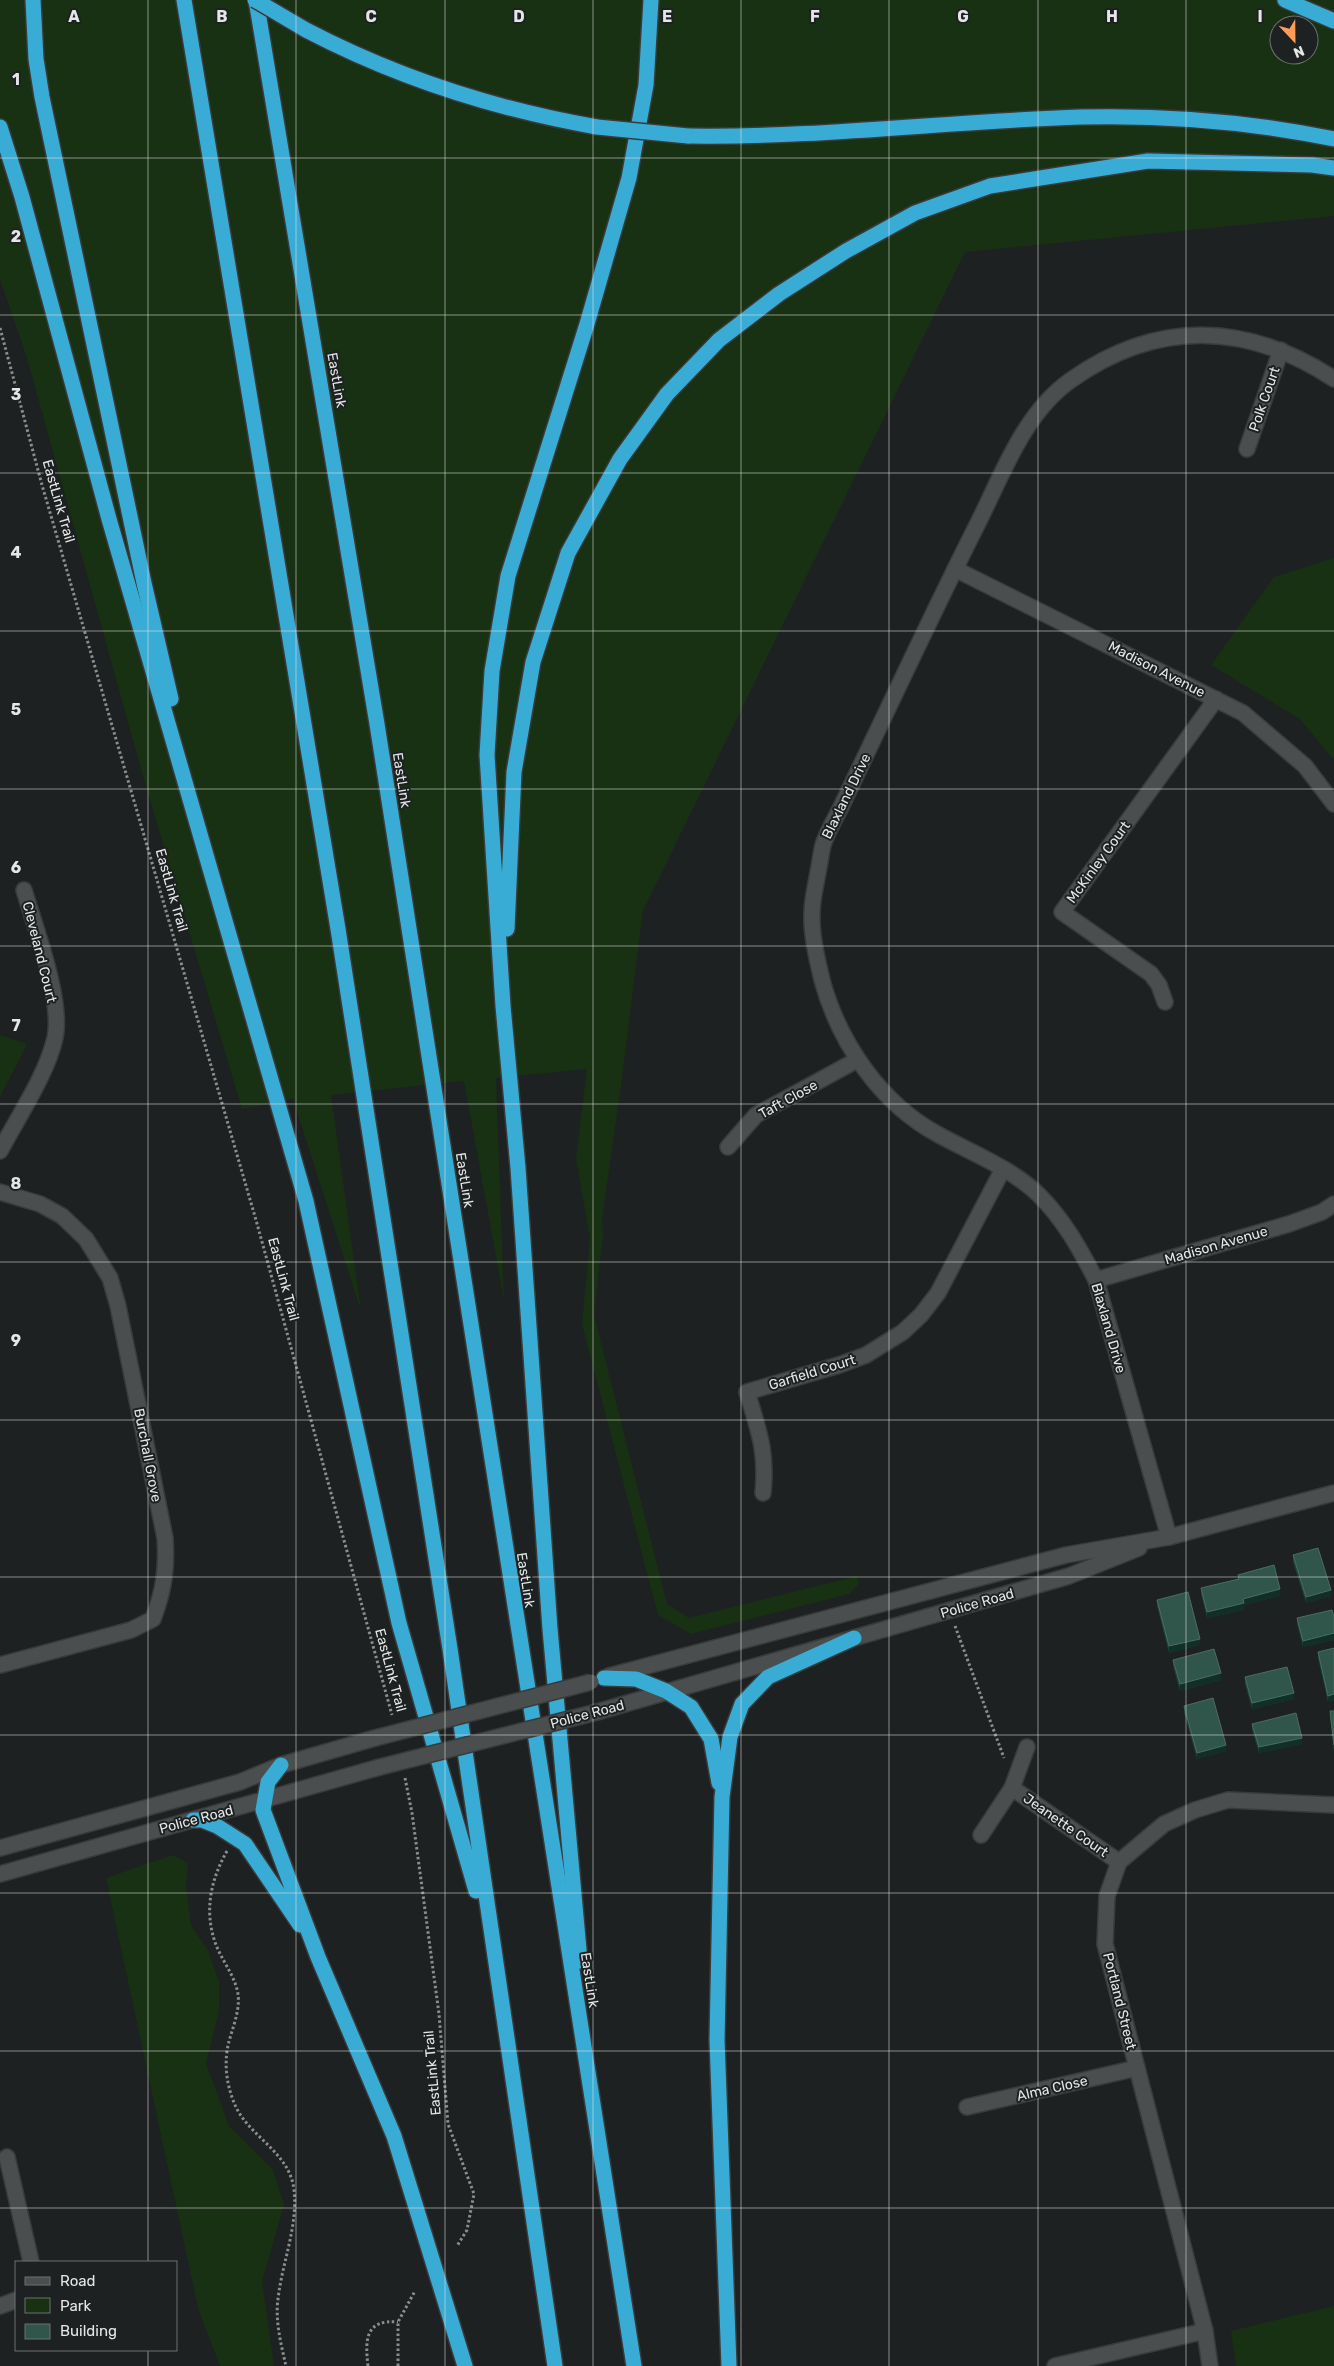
<svg xmlns="http://www.w3.org/2000/svg" width="1334" height="2366" font-family="Rubik,sans-serif">
	<style>
		.green { fill: #183113; fill-rule: evenodd }
		.lines { fill: none; stroke-linecap: round; stroke-linejoin: round }
		.minor-casing { stroke: #393b3b; stroke-width: 18 }
		.secondary-casing { stroke: #393b3b; stroke-width: 18 }
		.motorway-casing { stroke: #393b3b; stroke-width: 18 }
		.path { stroke: #8b8e8e; stroke-width: 3; stroke-dasharray: 2.5 2.5; stroke-linecap: butt }
		.minor { stroke: #4a4e4e; stroke-width: 15 }
		.secondary { stroke: #4a4e4e; stroke-width: 15 }
		.motorway { stroke: #39acd5; stroke-width: 15 }
		.secondary-bridge-casing { stroke: #393b3b; stroke-width: 18; stroke-linecap: butt }
		.motorway-bridge-casing { stroke: #393b3b; stroke-width: 18; stroke-linecap: butt }
		.secondary-bridge { stroke: #4a4e4e; stroke-width: 15 }
		.motorway-bridge { stroke: #39acd5; stroke-width: 15 }
		.wall { fill: #1a4438 }
		.shaded-wall { fill: #122f27 }
		.building { fill: #30564b; stroke: #4c6c63 }
		.grid { fill: none; stroke: #e5e7e7; stroke-width: 1; stroke-opacity: 0.55 }
		.labels { text-anchor: middle; stroke-width: 4; stroke-linejoin: round; paint-order: stroke }
		.street-label { font-size: 14px; fill: #e5e7e7; stroke: #1d2121 }
		.grid-label { font-size: 16px; text-anchor: middle; font-weight: bold; fill: #e5e7e7; stroke: #1d2121; stroke-width: 4; stroke-linejoin: round; paint-order: stroke }
	</style>
	<rect width="100%" height="100%" fill="#1d2121"/>
	<!-- green -->
	<g class="green">
		<path d="M0,0H1334V216L965,252L643,911L620,1093L602,1218L603,1235L594,1315L667,1604L689,1618L857,1576L859,1584L849,1594L691,1634L658,1615L582,1324L590,1238L576,1158L587,1069L496,1078L504,1301L464,1081L331,1095L361,1311L293,1099L242,1109L143,776L27,358L0,279ZM1279,25H1309V55H1279Z"/>
		<path d="M1334,558V760L1300,719L1211,665L1274,577Z"/>
		<path d="M0,1035L27,1044L0,1097Z"/>
		<path d="M172,1855L188,1863L186,1887L191,1925L208,1951L219,1981V2011L206,2063L229,2126L273,2170L284,2205L262,2281L274,2366H220L198,2308L106,1878Z"/>
		<path d="M1334,2306V2366H1236L1231,2331Z"/>
	</g>
	<g class="lines">
		<defs>
			<g id="minor">
				<path d="M1247,449L1281,350"/>
				<path d="M955,569L1243,713L1305,766L1334,804"/>
				<path d="M1165,1002L1159,985L1151,974L1062,912L1216,699"/>
				<path d="M728,1147L756,1115L857,1060"/>
				<path d="M0,1151C18,1117 47,1074 55,1038C63,1001 35,927 24,890"/>
				<path d="M0,1192L40,1204L62,1216L86,1239L110,1278L118,1306L165,1538C167,1569 164,1590 153,1619L131,1630L0,1665"/>
				<path d="M1096,1280L1289,1224L1322,1212L1334,1204"/>
				<path d="M763,1493C767,1451 759,1432 747,1392L839,1365L866,1355L903,1332L921,1315L938,1293L1003,1169"/>
				<path d="M1169,1537L1096,1280C1080,1249 1064,1220 1039,1195C1011,1168 972,1153 939,1135C881,1104 839,1043 822,980C817,959 811,934 812,913C812,899 816,885 818,872C820,863 821,853 823,845C827,832 835,819 841,807C855,778 868,750 882,721C914,654 945,588 978,523C1003,473 1024,413 1071,380C1157,319 1247,322 1334,379"/>
				<path d="M1012,1788L1119,1862"/>
				<path d="M981,1835L1012,1788L1027,1747"/>
				<path d="M967,2107L1137,2068"/>
				<path d="M7,2157L31,2262"/>
				<path d="M0,2306L16,2300"/>
				<path d="M1055,2366L1205,2331"/>
				<path d="M1210,2366L1205,2331L1105,1944L1107,1896L1119,1862L1164,1824L1195,1810L1228,1800L1334,1805"/>
			</g>
			<g id="secondary">
				<path d="M609,1676L1066,1555L1169,1537L1334,1493"/>
				<path d="M597,1712L1069,1576L1139,1548"/>
				<path d="M0,1848L240,1782L281,1765L375,1738"/>
				<path d="M0,1874L380,1767"/>
			</g>
			<g id="motorway">
				<path d="M33,0L36,59L42,97L144,583L171,699"/>
				<path d="M184,0L338,929L450,1649L555,2366"/>
				<path d="M256,0L377,724L634,2366"/>
				<path d="M1285,0L1334,21"/>
				<path d="M306,30C398,78 494,109 597,127"/>
				<path d="M0,127L22,197L109,519L306,1201L399,1623L476,1891"/>
				<path d="M688,136C819,138 950,121 1081,117C1165,115 1252,122 1334,139"/>
				<path d="M507,929L514,772L533,662L568,553L620,459L667,394L719,340L779,294L846,251L915,213L990,186L1148,161L1312,165L1334,168"/>
				<path d="M604,1678L636,1679L666,1691L691,1707L711,1739L719,1783"/>
				<path d="M281,1765L268,1782L263,1810L318,1957L394,2136L465,2366"/>
				<path d="M193,1820H202L217,1826L245,1844L300,1925"/>
				<path d="M580,1961L550,1629L518,1168L503,1006L487,755L492,671L508,576L587,324L629,178L646,85L651,0"/>
				<path d="M729,2366L717,2040L722,1797L730,1737L742,1704L768,1677L854,1638"/>
			</g>
		</defs>
		<!-- minor casing -->
		<use href="#minor" class="minor-casing"/>
		<!-- secondary casing -->
		<use href="#secondary" class="secondary-casing"/>
		<!-- motorway casing -->
		<use href="#motorway" class="motorway-casing"/>
		<!-- path -->
		<g class="path">
			<path d="M0,328L42,485L256,1220L392,1715"/>
			<path d="M955,1626L1004,1758"/>
			<path d="M405,1778L412,1813L439,2014L448,2124L474,2194L467,2230L457,2246"/>
			<path d="M227,1851C211,1879 204,1910 215,1942C221,1960 235,1975 238,1994C240,2009 234,2024 230,2038C223,2060 226,2084 235,2105C249,2137 290,2152 294,2190C298,2227 282,2263 278,2299C275,2321 281,2344 286,2366"/>
			<path d="M368,2366C365,2340 365,2319 398,2322"/>
			<path d="M398,2366V2322L415,2291"/>
		</g>
		<!-- minor -->
		<use href="#minor" class="minor"/>
		<!-- secondary -->
		<use href="#secondary" class="secondary"/>
		<!-- motorway -->
		<use href="#motorway" class="motorway"/>
		<defs>
			<g id="secondary-bridge">
				<path d="M375,1738L591,1682"/>
				<path d="M380,1767L597,1712"/>
			</g>
			<g id="motorway-bridge">
				<path d="M255,0L306,30"/>
				<path d="M597,127L688,136"/>
			</g>
		</defs>
		<!-- secondary-bridge casing -->
		<use href="#secondary-bridge" class="secondary-bridge-casing"/>
		<!-- motorway-bridge casing -->
		<use href="#motorway-bridge" class="motorway-bridge-casing"/>
		<!-- secondary-bridge -->
		<use href="#secondary-bridge" class="secondary-bridge"/>
		<!-- motorway-bridge -->
		<use href="#motorway-bridge" class="motorway-bridge"/>
	</g>
	<!-- wall -->
	<g class="wall">
		<path d="M1293,1555L1331,1596L1306,1603L1293,1562Z"/>
		<path d="M1238,1575L1280,1596L1244,1605V1610L1207,1618L1201,1594V1588L1238,1579Z"/>
		<path d="M1157,1600L1200,1645L1169,1653L1157,1606Z"/>
		<path d="M1334,1617V1640L1303,1647L1297,1624V1618Z"/>
		<path d="M1334,1648L1328,1702L1318,1658V1652Z"/>
		<path d="M1173,1660L1221,1680L1180,1691L1173,1666Z"/>
		<path d="M1245,1677L1294,1699L1252,1709L1245,1684Z"/>
		<path d="M1184,1706L1226,1751L1197,1759L1184,1713Z"/>
		<path d="M1330,1711H1334V1752L1330,1718Z"/>
		<path d="M1252,1724L1302,1744L1259,1753L1252,1730Z"/>
	</g>
	<!-- shaded-wall -->
	<g class="shaded-wall">
		<path d="M1280,1589V1596L1244,1605V1610L1207,1618V1612L1243,1599Z"/>
		<path d="M1331,1590V1596L1306,1603V1597Z"/>
		<path d="M1334,1633V1640L1303,1647V1641Z"/>
		<path d="M1200,1639V1645L1169,1653V1646Z"/>
		<path d="M1221,1673V1680L1180,1691V1684Z"/>
		<path d="M1294,1693V1699L1252,1709V1703Z"/>
		<path d="M1334,1694V1701L1328,1702V1696Z"/>
		<path d="M1302,1738V1744L1259,1753V1747Z"/>
		<path d="M1226,1745V1751L1197,1759V1753Z"/>
	</g>
	<!-- building -->
	<g class="building">
		<path d="M1318,1548L1331,1590L1306,1597L1293,1555Z"/>
		<path d="M1274,1565L1280,1589L1243,1599L1244,1603L1207,1612L1201,1588L1239,1579L1238,1575Z"/>
		<path d="M1188,1592L1200,1639L1169,1646L1157,1600Z"/>
		<path d="M1332,1610L1334,1617V1633L1303,1641L1297,1618Z"/>
		<path d="M1334,1648V1694L1328,1696L1318,1652Z"/>
		<path d="M1214,1649L1221,1673L1180,1684L1173,1660Z"/>
		<path d="M1287,1667L1294,1693L1252,1703L1245,1677Z"/>
		<path d="M1213,1698L1226,1745L1197,1753L1184,1706Z"/>
		<path d="M1330,1711H1334V1745Z"/>
		<path d="M1296,1713L1302,1738L1259,1747L1252,1724Z"/>
	</g>
	<!-- grid -->
	<path class="grid" d="M148,0V2262M296,0V2366M445,0V2366M593,0V2366M741,0V2366M889,0V2366M1038,0V2366M1186,0V2366M0,158H1334M0,315H1334M0,473H1334M0,631H1334M0,789H1334M0,946H1334M0,1104H1334M0,1262H1334M0,1420H1334M0,1577H1334M0,1735H1334M0,1893H1334M0,2051H1334M0,2208H1334M148,2350V2366"/>
	<g class="labels">
		<!-- street labels -->
		<g class="street-label">
			<text transform="translate(337 380) rotate(80)" y="5">EastLink</text>
			<text transform="translate(1264 399) rotate(-71)" y="5">Polk Court</text>
			<text transform="translate(59 501) rotate(74)" y="5">EastLink Trail</text>
			<text transform="translate(1157 669) rotate(27)" y="5">Madison Avenue</text>
			<text transform="translate(402 780) rotate(81)" y="5">EastLink</text>
			<text transform="translate(846 796) rotate(-64)" y="5">Blaxland Drive</text>
			<text transform="translate(1098 862) rotate(-54)" y="5">McKinley Court</text>
			<text transform="translate(172 890) rotate(74)" y="5">EastLink Trail</text>
			<text transform="translate(40 952) rotate(76)" y="5">Cleveland Court</text>
			<text transform="translate(788 1099) rotate(-29)" y="5">Taft Close</text>
			<text transform="translate(465 1180) rotate(81)" y="5">EastLink</text>
			<text transform="translate(1216 1245) rotate(-16)" y="5">Madison Avenue</text>
			<text transform="translate(284 1279) rotate(75)" y="5">EastLink Trail</text>
			<text transform="translate(1109 1328) rotate(74)" y="5">Blaxland Drive</text>
			<text transform="translate(812 1372) rotate(-17)" y="5">Garfield Court</text>
			<text transform="translate(148 1455) rotate(79)" y="5">Burchall Grove</text>
			<text transform="translate(526 1580) rotate(81)" y="5">EastLink</text>
			<text transform="translate(977 1603) rotate(-16)" y="5">Police Road</text>
			<text transform="translate(391 1670) rotate(75)" y="5">EastLink Trail</text>
			<text transform="translate(587 1714) rotate(-15)" y="5">Police Road</text>
			<text transform="translate(196 1819) rotate(-15)" y="5">Police Road</text>
			<text transform="translate(1066 1825) rotate(35)" y="5">Jeanette Court</text>
			<text transform="translate(590 1980) rotate(81)" y="5">EastLink</text>
			<text transform="translate(1120 2001) rotate(76)" y="5">Portland Street</text>
			<text transform="translate(432 2073) rotate(-95)" y="5">EastLink Trail</text>
			<text transform="translate(1052 2088) rotate(-13)" y="5">Alma Close</text>
		</g>
	</g>
	<g class="grid-label">
		<text x="74" y="22">A</text>
		<text x="222" y="22">B</text>
		<text x="371" y="22">C</text>
		<text x="519" y="22">D</text>
		<text x="667" y="22">E</text>
		<text x="815" y="22">F</text>
		<text x="963" y="22">G</text>
		<text x="1112" y="22">H</text>
		<text x="1260" y="22">I</text>
		<text x="16" y="85">1</text>
		<text x="16" y="242">2</text>
		<text x="16" y="400">3</text>
		<text x="16" y="558">4</text>
		<text x="16" y="715">5</text>
		<text x="16" y="873">6</text>
		<text x="16" y="1031">7</text>
		<text x="16" y="1189">8</text>
		<text x="16" y="1346">9</text>
	</g>
	<!-- legend -->
	<rect x="15" y="2261" width="162" height="90" fill="#1d2121" stroke="#6d7070"/>
	<rect x="25" y="2277" width="25" height="8" fill="#4a4e4e" stroke="#6d7070"/>
	<text x="60" y="2286" font-size="15" fill="#e5e7e7">Road</text>
	<rect x="25" y="2298" width="25" height="15" fill="#183113" stroke="#6d7070"/>
	<text x="60" y="2311" font-size="15" fill="#e5e7e7">Park</text>
	<rect x="25" y="2324" width="25" height="15" fill="#30564b" stroke="#6d7070"/>
	<text x="60" y="2336" font-size="15" fill="#e5e7e7">Building</text>
	<!-- north arrow -->
	<g transform="translate(1294 40) rotate(158)"><circle r="24" fill="#1d2121" stroke="#6d7070"/>
	<path d="M0-4L9 19L0 12L-9 19Z" fill="#fe9c57"/>
	<text y="-8" font-size="14" font-weight="bold" text-anchor="middle" fill="#e5e7e7">N</text>
	</g>
</svg>
